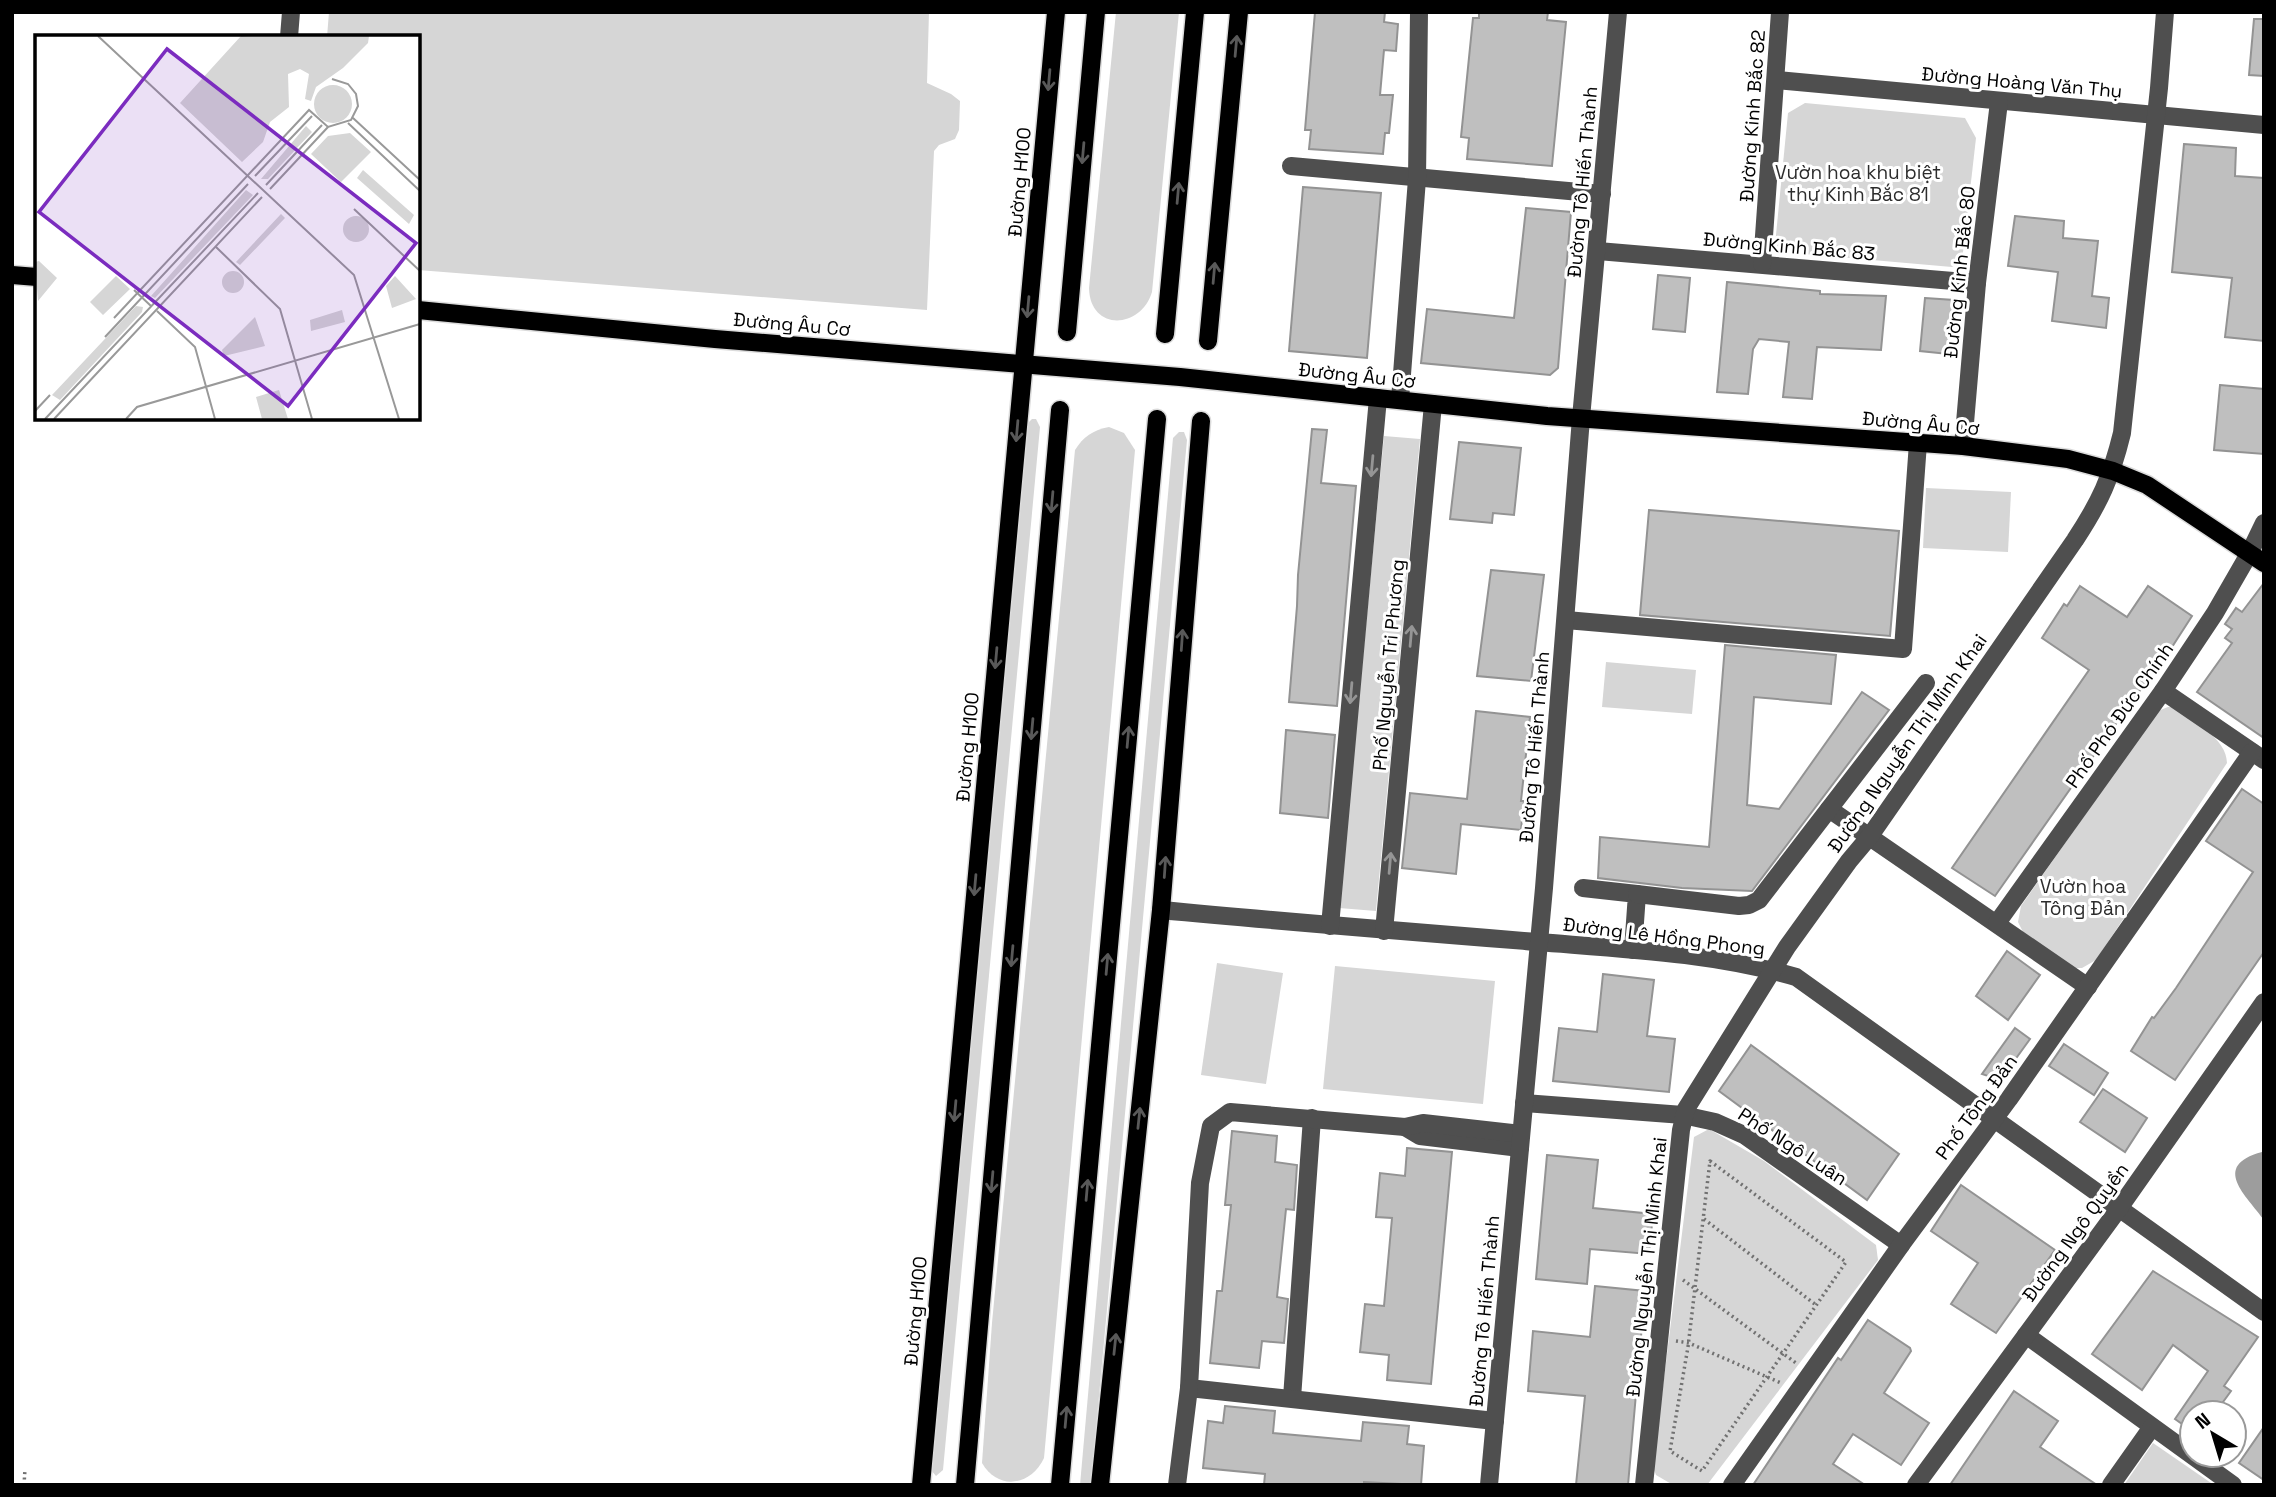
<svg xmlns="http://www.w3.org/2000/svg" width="2276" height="1497" font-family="'Space Grotesk',sans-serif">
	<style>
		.green { fill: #d6d6d6 }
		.water { fill: #9d9d9d }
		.building { fill: #bfbfbf; stroke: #939393; stroke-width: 2 }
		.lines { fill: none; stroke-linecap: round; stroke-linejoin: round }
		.major-casing { stroke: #dbdbdb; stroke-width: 21 }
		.path { stroke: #717171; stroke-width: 3.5; stroke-dasharray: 2 3.5; stroke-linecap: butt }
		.minor { stroke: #4f4f4f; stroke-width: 18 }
		.major { stroke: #000; stroke-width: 18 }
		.oneway { stroke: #595959 }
		.oneway2 { stroke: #959595 }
		.labels { text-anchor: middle; stroke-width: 6; stroke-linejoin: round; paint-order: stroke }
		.street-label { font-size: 19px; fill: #000; stroke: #fff }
		.park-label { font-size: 19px; fill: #2d2d2d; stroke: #fff }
		.inset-road { fill: none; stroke: #999; stroke-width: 2 }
		.view { fill: #7b2cbf; fill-opacity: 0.15; stroke: #7b2cbf; stroke-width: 3.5 }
		.inset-edge { fill: none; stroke: #000; stroke-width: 3.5 }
	</style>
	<rect width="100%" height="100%" fill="#fff"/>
	<!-- green -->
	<g class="green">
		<path d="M329,12H929L927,83L951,94L960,101L959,130L955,139L939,145L934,151L927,310L418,270V37H327Z"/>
		<path d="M1116,12H1179L1152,292C1141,329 1090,332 1089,288Z"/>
		<path d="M1805,103L1965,118L1976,138L1962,261L1952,267L1781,252L1775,245L1788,113Z"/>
		<path d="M1032,419H1036L1040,427L943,1470L936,1476L931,1470L1026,425Z"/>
		<path d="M1109,427L1124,433L1135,450L1044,1458C1031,1486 998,1491 982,1463L992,1323L1075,450C1083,437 1093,430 1109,427Z"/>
		<path d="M1179,432H1184L1187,440L1091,1483L1089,1485H1080L1173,438Z"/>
		<path d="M1384,436L1420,439L1376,911L1339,908Z"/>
		<path d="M1926,488L2011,492L2008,552L1923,548Z"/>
		<path d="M1606,662L1696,670L1692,714L1602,707Z"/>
		<path d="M2168,707H2175C2192,721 2227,738 2227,763L2096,960L2082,968H2072L2024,934L2018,922L2021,906L2158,711Z"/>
		<path d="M1217,963L1283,973L1266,1084L1201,1075Z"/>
		<path d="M1335,966L1495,981L1483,1104L1323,1089Z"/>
		<path d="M1709,1129L1764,1161L1876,1245L1878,1260L1707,1485H1673L1656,1475L1653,1467L1694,1137Z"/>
		<path d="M2153,1443L2214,1485H2124Z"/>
	</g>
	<!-- water -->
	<path class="water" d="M2262,1152L2264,1153V1220C2247,1196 2210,1166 2262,1152Z"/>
	<!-- building -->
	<g class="building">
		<path d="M1315,12H1385L1384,22L1398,24L1396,51L1384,50L1380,95H1393L1389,133H1385L1383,154L1309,149L1311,130H1305Z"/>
		<path d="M1479,12H1548L1547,20L1566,22L1552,166L1467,159L1469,138L1461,137L1473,18H1479Z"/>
		<path d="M2254,19H2264V76L2249,75Z"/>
		<path d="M2184,144L2236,148L2235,176L2264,178V341L2225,337L2232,278L2172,272Z"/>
		<path d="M1303,187L1381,193L1367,358L1289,351Z"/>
		<path d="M1526,208L1571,212L1558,368L1550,375L1421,363L1427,309L1514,318Z"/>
		<path d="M2015,216L2064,221L2063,238L2098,241L2092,296L2109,298L2106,328L2052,321L2058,272L2008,266Z"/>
		<path d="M1658,275L1690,278L1685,332L1653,329Z"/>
		<path d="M1727,282L1820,291V294L1886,296L1881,350L1817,347L1812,399L1783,397L1789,342L1759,339L1753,349L1748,394L1717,392Z"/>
		<path d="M1925,298L1954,300L1948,354L1920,351Z"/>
		<path d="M2220,385L2264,389V454L2214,450Z"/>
		<path d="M1312,429L1327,430L1321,483L1356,486L1337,706L1289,702L1297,606L1298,575Z"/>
		<path d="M1459,442L1521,448L1514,515L1493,513L1492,523L1450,519Z"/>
		<path d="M1649,510L1899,531L1890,636L1640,615Z"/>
		<path d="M1491,570L1544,575L1531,681L1477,676Z"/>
		<path d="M2264,583V738L2197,692L2232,643L2225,638L2232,629L2225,624L2236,608L2242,612Z"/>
		<path d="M2080,586L2127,617L2148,586L2192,616L2163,661L2161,659L2119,722L2118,721L1995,896L1952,868L2089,670L2042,638L2064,604L2067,606Z"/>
		<path d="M1725,645L1836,655L1831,704L1754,697L1747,805L1779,809L1862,692L1889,710L1752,891L1682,888L1598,878L1600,837L1709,847Z"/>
		<path d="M1476,711L1530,717L1521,801H1524L1521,830L1461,824L1456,874L1402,868L1410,793L1467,799Z"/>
		<path d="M1286,730L1335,735L1328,818L1280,813Z"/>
		<path d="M2242,789L2264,804V952L2175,1080L2131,1051L2152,1017L2154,1018L2176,988L2253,872L2206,841Z"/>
		<path d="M2007,951L2040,975L2008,1020L1976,996Z"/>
		<path d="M1603,974L1654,980L1647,1036L1675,1039L1669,1092L1553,1081L1559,1028L1597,1032Z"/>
		<path d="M2015,1028L2030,1039L2004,1075L1997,1079L1982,1074Z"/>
		<path d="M2064,1044L2108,1073L2094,1095L2049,1066Z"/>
		<path d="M1751,1045L1899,1154L1867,1200L1719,1091Z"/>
		<path d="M2103,1089L2147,1118L2125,1152L2080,1122Z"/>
		<path d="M1232,1131L1277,1136L1275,1162L1297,1165L1294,1210L1286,1209L1277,1297L1288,1299L1284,1343L1262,1341L1259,1368L1210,1363L1217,1291H1222L1231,1205H1225Z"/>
		<path d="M1407,1148L1452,1152L1431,1384L1387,1380L1389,1355L1360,1352L1365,1304L1384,1306L1392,1218L1376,1217L1380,1173L1405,1176Z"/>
		<path d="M1547,1155L1598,1160L1593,1208L1653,1214L1649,1254L1590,1249L1587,1284L1536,1279Z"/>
		<path d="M1961,1185L2055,1250L1996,1333L1951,1304L1978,1263L1931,1231Z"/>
		<path d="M2153,1271L2258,1337L2224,1386L2231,1391L2215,1413H2192V1431L2175,1419L2208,1371L2173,1345L2142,1390L2092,1354Z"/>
		<path d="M1595,1286L1645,1291L1628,1485H1576L1585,1396L1528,1391L1533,1331L1590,1337Z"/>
		<path d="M1868,1320L1910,1348L1911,1351L1884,1393L1929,1423L1901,1465L1853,1434L1833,1464L1865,1485H1753L1838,1358L1841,1360Z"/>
		<path d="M2014,1391L2058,1421L2040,1447L2097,1485H1950Z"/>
		<path d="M1225,1406L1275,1411L1273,1433L1361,1441L1363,1422L1409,1426L1407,1444L1424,1446L1421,1485L1364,1482V1485H1264L1265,1474L1203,1468L1208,1421L1223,1423Z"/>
		<path d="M2264,1427V1480L2239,1463Z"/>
	</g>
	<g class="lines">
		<defs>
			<g id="major">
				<path d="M12,275L37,277"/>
				<path d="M418,310L715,339L1180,377L1547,416L1963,446L2068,459L2113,471L2147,485L2264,563"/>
				<path d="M1067,332L1096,12"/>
				<path d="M1165,334L1195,12"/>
				<path d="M1208,341L1239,12"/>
				<path d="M921,1485L1056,12"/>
				<path d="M965,1485L1060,410"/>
				<path d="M1060,1485L1157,419"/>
				<path d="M1100,1485L1161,910L1201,421"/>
			</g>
		</defs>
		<!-- major casing -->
		<use href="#major" class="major-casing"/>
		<!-- path -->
		<g class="path">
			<path d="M1710,1161L1846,1262L1702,1471L1670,1451L1688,1347Z"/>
			<path d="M1704,1219L1816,1305"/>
			<path d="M1683,1280L1796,1363"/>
			<path d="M1676,1341L1689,1343L1781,1383"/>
			<path d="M24,1485L25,1469"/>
		</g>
		<!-- minor -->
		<g class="minor">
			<path d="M289,37L291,12"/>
			<path d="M1777,80L2264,125"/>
			<path d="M1291,166L1602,194"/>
			<path d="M1598,251L1977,283"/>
			<path d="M1762,264L1780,12"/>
			<path d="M1400,400L1417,179L1419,12"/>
			<path d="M1963,446L1977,283L1999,102"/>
			<path d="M1566,620L1903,649L1918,443"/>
			<path d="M2163,691L2264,760"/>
			<path d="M1829,809L2088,987"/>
			<path d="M1583,888L1637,894L1633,950"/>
			<path d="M1637,894L1739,906L1749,905L1759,900L1926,683"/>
			<path d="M1161,910C1287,922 1413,932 1538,942C1625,949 1713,953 1796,977L2264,1312"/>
			<path d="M1997,923L2163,691L2215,613L2249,554L2264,523"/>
			<path d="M1330,926L1378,398"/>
			<path d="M1384,931L1433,404"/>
			<path d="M1524,1103L1683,1115L1715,1122L1744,1135L1901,1245"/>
			<path d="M1405,1127L1420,1136L1520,1148"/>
			<path d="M2026,1335L2233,1485"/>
			<path d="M1292,1398L1312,1118"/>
			<path d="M1495,1421L1189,1388L1200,1183L1211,1126L1230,1112L1405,1127L1423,1123L1521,1134"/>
			<path d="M1177,1485L1189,1388"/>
			<path d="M1489,1485L1544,888L1581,418L1618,12"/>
			<path d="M1644,1485L1681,1130L1686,1109L1787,947L1849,861L1870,836L2075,540C2100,502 2111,478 2122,433L2159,88L2165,12"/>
			<path d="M1732,1485L1901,1245L2009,1099L2252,752"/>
			<path d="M1916,1485L2120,1207L2264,1002"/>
			<path d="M2111,1485L2152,1427"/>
		</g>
		<!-- major -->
		<use href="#major" class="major"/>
	</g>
	<!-- one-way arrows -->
	<defs><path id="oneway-shaft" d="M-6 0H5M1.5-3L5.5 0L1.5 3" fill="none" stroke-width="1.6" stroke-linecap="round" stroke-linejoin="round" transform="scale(1.75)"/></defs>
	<g class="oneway">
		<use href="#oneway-shaft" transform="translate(1236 46) rotate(-85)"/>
		<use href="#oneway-shaft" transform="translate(1049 80) rotate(95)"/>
		<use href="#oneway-shaft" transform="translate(1083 153) rotate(95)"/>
		<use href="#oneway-shaft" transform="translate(1178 193) rotate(-85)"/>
		<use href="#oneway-shaft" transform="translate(1214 273) rotate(-85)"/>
		<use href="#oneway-shaft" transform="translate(1028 307) rotate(95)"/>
		<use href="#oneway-shaft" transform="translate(1017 431) rotate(95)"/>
		<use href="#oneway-shaft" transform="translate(1052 502) rotate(95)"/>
		<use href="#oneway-shaft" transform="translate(1182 640) rotate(-86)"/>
		<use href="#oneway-shaft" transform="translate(996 658) rotate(95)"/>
		<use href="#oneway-shaft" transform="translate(1032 729) rotate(95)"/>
		<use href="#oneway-shaft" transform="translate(1128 737) rotate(-85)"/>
		<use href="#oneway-shaft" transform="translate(1165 867) rotate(-86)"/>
		<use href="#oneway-shaft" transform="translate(975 885) rotate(95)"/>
		<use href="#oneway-shaft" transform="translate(1012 956) rotate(95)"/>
		<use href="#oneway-shaft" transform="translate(1107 964) rotate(-85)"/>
		<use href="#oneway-shaft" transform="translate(955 1111) rotate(95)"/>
		<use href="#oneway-shaft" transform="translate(1139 1118) rotate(-84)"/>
		<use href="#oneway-shaft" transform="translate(992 1182) rotate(95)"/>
		<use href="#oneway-shaft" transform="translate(1087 1190) rotate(-85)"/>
		<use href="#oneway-shaft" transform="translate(1115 1344) rotate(-84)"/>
		<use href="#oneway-shaft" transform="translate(1066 1417) rotate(-85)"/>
	</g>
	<g class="oneway2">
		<use href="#oneway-shaft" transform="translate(1372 466) rotate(95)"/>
		<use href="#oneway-shaft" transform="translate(1411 636) rotate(-85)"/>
		<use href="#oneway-shaft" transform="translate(1351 693) rotate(95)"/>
		<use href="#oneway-shaft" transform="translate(1390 863) rotate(-85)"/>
	</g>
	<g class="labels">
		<!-- street labels -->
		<g class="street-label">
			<text transform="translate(2022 82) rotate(5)" y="7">Đường Hoàng Văn Thụ</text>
			<text transform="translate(1752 116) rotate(-86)" y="7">Đường Kinh Bắc 82</text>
			<text transform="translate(1019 182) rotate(-85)" y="7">Đường H100</text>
			<text transform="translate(1582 182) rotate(-85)" y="7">Đường Tô Hiến Thành</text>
			<text transform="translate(1789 246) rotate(5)" y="7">Đường Kinh Bắc 83</text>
			<text transform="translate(1959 272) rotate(-84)" y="7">Đường Kinh Bắc 80</text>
			<text transform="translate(792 324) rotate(5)" y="7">Đường Âu Cơ</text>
			<text transform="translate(1357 375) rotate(6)" y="7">Đường Âu Cơ</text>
			<text transform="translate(1921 423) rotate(5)" y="7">Đường Âu Cơ</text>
			<text transform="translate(1388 665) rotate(-85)" y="7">Phố Nguyễn Tri Phương</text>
			<text transform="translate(2119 715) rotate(-55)" y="7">Phố Phó Đức Chính</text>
			<text transform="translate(1907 743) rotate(-55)" y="7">Đường Nguyễn Thị Minh Khai</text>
			<text transform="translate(967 747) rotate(-85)" y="7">Đường H100</text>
			<text transform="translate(1534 747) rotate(-85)" y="7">Đường Tô Hiến Thành</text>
			<text transform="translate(1664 936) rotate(7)" y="7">Đường Lê Hồng Phong</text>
			<text transform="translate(1976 1107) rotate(-54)" y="7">Phố Tông Đản</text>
			<text transform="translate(1793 1146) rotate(33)" y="7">Phố Ngô Luân</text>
			<text transform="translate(2075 1232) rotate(-54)" y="7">Đường Ngô Quyền</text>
			<text transform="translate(1646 1267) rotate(-84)" y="7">Đường Nguyễn Thị Minh Khai</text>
			<text transform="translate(915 1311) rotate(-85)" y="7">Đường H100</text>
			<text transform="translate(1484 1311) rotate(-85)" y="7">Đường Tô Hiến Thành</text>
		</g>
		<!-- park labels -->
		<g class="park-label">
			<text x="1858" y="179">Vườn hoa khu biệt<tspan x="1858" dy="22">thự Kinh Bắc 81</tspan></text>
			<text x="2083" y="893">Vườn hoa<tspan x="2083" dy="22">Tông Đản</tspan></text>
		</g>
	</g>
	<!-- overview -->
	<g transform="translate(35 35)">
		<rect width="385" height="385" fill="#fff"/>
		<path d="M206,1L218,2L334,1L333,8L308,33L281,52L276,66L270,64L274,39L265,34L253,39L254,72L235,87L228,107L207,127L145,68ZM279 69a19 19 0 1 1 38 0a19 19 0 1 1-38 0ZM271,91L277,97L233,144H226ZM315,98L336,117L306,147L276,119L293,101ZM328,135L379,180L374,189L322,143ZM211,155L218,160L120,263L116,261ZM246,179L250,183L205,230L201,227ZM308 194a13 13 0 1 1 26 0a13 13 0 1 1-26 0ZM4,226L22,243L3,266L0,227ZM187 247a11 11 0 1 1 22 0a11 11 0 1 1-22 0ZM81,241L95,254L68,280L55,267ZM360,241L381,264L357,273L351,251ZM101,271L108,272L107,277L25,365L17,360ZM307,275L310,287L276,296L275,285ZM220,282L230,311L189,321L187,315ZM244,355L253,384H227L221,362Z" fill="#d6d6d6"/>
		<path class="inset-road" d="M63,1L319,240L364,384M318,83L385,145M313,88L385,156M220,141L277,81M231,150L287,90M235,154L293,92M319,174L385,236M181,212L245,274L277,384M99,255L116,271M122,276L160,312L180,384M79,283L274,75L293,92L316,85L323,71L321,59L313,49L297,44M70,302L213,149M0,376L15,360M10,384L223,158M19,384L227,162M91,384L102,372L385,289"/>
		<path class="view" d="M132,14L381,208L253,371L4,177Z"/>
		<rect width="385" height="385" class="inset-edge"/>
	</g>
	<!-- border -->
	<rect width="2276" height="1497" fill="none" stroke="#000000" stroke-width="28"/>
	<!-- north arrow -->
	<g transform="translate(2213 1434) rotate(322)"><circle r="33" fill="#ffffff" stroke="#999999" stroke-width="2"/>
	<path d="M0-5L12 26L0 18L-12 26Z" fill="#000000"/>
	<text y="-10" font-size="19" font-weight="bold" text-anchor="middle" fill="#000000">N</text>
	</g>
</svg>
